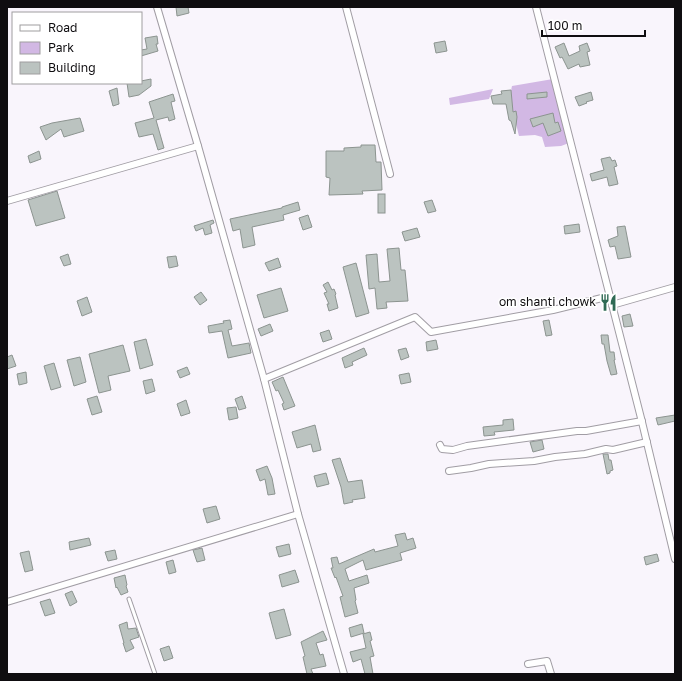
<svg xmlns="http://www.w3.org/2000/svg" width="682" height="681" font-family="'Golos Text',sans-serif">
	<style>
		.green { fill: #d2b8e4 }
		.building { fill: #bbc3c0; stroke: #8c9490 }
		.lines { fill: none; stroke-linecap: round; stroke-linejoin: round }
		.service-casing { stroke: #a19da4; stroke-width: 5 }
		.minor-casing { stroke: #a19da4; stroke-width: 8 }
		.service { stroke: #fff; stroke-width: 3 }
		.minor { stroke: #fff; stroke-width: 6 }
		.labels { text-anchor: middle; stroke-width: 3; stroke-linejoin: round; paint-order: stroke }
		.poi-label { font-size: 12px; fill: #0f0d10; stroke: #fff; text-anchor: end }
	</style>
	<rect width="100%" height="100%" fill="#f9f5fc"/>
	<!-- green -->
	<g class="green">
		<path d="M553,79L569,143L561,146L545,147L542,137L535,135L519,136C516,121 508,101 512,86Z"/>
		<path d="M493,89L489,99L450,105L449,98Z"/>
	</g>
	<!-- building -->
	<g class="building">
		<path d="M176,7H188L189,13L177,16Z"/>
		<path d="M157,36L158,44H156L158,51L141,56V50L147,49L145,38Z"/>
		<path d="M445,41L447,51L436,53L434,43Z"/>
		<path d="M564,43L569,56L580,51L579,46L587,43L590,51L587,52L590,65L580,67L579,64L568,69L562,57L560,58L555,47Z"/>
		<path d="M151,79V86L139,95L129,97L127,83H141V81Z"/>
		<path d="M117,88L119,104L113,106L109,91Z"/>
		<path d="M511,90L513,112L516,111L517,117L515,134L511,121L509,120L506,104H493L491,96L502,94L501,91Z"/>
		<path d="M547,92V97L527,99V94Z"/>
		<path d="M591,92L593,100L586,102L587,103L579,106L575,97Z"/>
		<path d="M173,94L175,101L171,102L175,119L169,121L168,117L156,120L164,148L158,150L153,134L139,137L135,123L154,118L149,102Z"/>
		<path d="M553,113L555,123L558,122L561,131L548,136L543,123L533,127L530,119Z"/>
		<path d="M80,118L84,131L64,137L61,129L46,140L40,127L52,123Z"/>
		<path d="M361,145H375L376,162H381L382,190L362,191L363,194L329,195L330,178L326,177V151H344V148L361,147Z"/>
		<path d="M39,151L41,159L30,163L28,156Z"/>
		<path d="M610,157L612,161L615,160L617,166L614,167L618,184L609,186L607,177L592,181L590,174L604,170L601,159Z"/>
		<path d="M57,191L65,218L36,226L28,200Z"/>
		<rect x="378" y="194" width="7" height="19"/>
		<path d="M432,200L436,211L428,213L424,202Z"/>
		<path d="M298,202L300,210L283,215L284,220L252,227L255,245L243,248L240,229L233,231L230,219L282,208V207Z"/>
		<path d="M308,215L312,227L303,230L299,218Z"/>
		<path d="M213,220L214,223L210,225L212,233L205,235L203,228L196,231L194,226Z"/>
		<path d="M579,224L580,232L565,234L564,226Z"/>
		<path d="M625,226L631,257L618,259L615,246L610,247L608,240L618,236L617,227Z"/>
		<path d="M417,228L420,237L405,241L402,232Z"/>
		<path d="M399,248L401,270H405L408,301L386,302L387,308L377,309L375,288L369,289L366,255L377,254L379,282L390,281L387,249Z"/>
		<path d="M68,254L71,264L64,266L60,257Z"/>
		<path d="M176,256L178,266L169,268L167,257Z"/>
		<path d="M278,258L281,267L269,271L265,263Z"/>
		<path d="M356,263L369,313L356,317L343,267Z"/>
		<path d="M328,282L332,290L334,289L336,294L335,295L338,308L329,311L327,304H329L324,293L327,292L323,285Z"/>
		<path d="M281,288L288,311L264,318L257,295Z"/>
		<path d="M201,292L207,300L200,305L194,297Z"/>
		<path d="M87,297L92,312L82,316L77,301Z"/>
		<path d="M630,314L633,326L624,327L622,316Z"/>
		<path d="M230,320L232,329L228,330L232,346L249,343L251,353L228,358L222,331L209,333L208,326L224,323L223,321Z"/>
		<path d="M549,320L552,335L546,336L543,321Z"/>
		<path d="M270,324L273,331L261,336L258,329Z"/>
		<path d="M329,330L332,339L323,342L320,333Z"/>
		<path d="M601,335H608L610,352H614L615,360H614L617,374L611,375L607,361L604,344H602Z"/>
		<path d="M146,339L153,365L140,369L134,342Z"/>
		<path d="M436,340L438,349L427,351L426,342Z"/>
		<path d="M123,345L130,371L108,376L111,390L99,393L89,354Z"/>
		<path d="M364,348L367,355L352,362L353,365L345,368L342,358Z"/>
		<path d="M406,348L409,357L401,360L398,350Z"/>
		<path d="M12,355L16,366L7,369V357Z"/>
		<path d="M80,357L86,382L74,386L67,360Z"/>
		<path d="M54,363L61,387L51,390L44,366Z"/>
		<path d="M187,367L190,374L180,378L177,371Z"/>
		<path d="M26,372L27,383L19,385L17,374Z"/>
		<path d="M409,373L411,382L401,384L399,375Z"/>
		<path d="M283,377L295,406L284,410L282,404L284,403L278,390L276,391L272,382Z"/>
		<path d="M152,379L155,391L146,394L143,381Z"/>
		<path d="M97,396L102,412L92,415L87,399Z"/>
		<path d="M242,396L246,408L239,410L235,399Z"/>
		<path d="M186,400L190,413L181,416L177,404Z"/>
		<path d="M236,407L238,418L229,420L227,408Z"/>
		<path d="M675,415V421L658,425L656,418Z"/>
		<path d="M513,419L514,430L494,432L495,435L484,436L483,427L503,425V420Z"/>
		<path d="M315,425L321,450L313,452L311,444L297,448L292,432Z"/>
		<path d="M542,440L544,449L533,452L530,442Z"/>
		<path d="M606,454H608L609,460H611L613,470L610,471V473L607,474L603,454Z"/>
		<path d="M340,458L348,482L362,480L365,498L352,500L353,502L344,504L341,487L332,460Z"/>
		<path d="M267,466L272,478L275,494L268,495L265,479L260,481L256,470Z"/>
		<path d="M326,473L329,484L317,487L314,476Z"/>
		<path d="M216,506L220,519L207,523L203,509Z"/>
		<path d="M405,533L407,540L413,538L416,548L400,553L402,560L366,570L363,560L345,569L349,581L367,575L369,583L354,588L356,600L355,601L358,613L345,617L340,597L343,596L336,577L335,578L331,568H333L331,558L337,557L339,564L374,549L375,552L398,546L395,535Z"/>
		<path d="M89,538L91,545L70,550L69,542Z"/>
		<path d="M289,544L291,554L279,557L276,547Z"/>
		<path d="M202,548L205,560L197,562L193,550Z"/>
		<path d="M115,550L117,559L108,561L105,552Z"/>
		<path d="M29,551L33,570L25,572L20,553Z"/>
		<path d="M657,554L659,561L646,565L644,557Z"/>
		<path d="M173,560L176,572L169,574L166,562Z"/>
		<path d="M295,570L299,582L282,587L279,575Z"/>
		<path d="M125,575L127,585L126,586L128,592L121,595L117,587L116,588L114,578Z"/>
		<path d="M72,591L77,602L70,606L65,594Z"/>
		<path d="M50,599L55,613L45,616L40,602Z"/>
		<path d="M284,609L291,635L276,639L269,613Z"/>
		<path d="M127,622L128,629L136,628L139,637L130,640L134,648L126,652L123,643H124L119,625Z"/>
		<path d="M362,624L364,633L351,637L349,628Z"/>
		<path d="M323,631L327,640L316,643L320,655L323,654L326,666L311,669L313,674H307L303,657L305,656L301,642Z"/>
		<path d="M370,632L372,640L370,641L374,656L370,657L373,674H365L361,659L353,662L350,652L366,648L363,634Z"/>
		<path d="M169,646L173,658L164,661L160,649Z"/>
	</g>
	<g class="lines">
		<defs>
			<path id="service" d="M129,599L155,674"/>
			<g id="minor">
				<path d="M157,7L198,146L264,379L298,514L344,674"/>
				<path d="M346,7L390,174"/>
				<path d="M536,7L641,418L675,559"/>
				<path d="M7,201L198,146"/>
				<path d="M612,305L675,287"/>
				<path d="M264,379L415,317L431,332L553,310L610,296"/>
				<path d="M440,445L442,449L453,450L467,446L577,431H586L642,421"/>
				<path d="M449,471L471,468L489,464L534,461L555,457L585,454L606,449L613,450L647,442"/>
				<path d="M7,602L298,514"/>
				<path d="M528,664L547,661L551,674"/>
			</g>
		</defs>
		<!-- service casing -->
		<use href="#service" class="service-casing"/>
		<!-- minor casing -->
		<use href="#minor" class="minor-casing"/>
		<!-- service -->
		<use href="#service" class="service"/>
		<!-- minor -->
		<use href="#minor" class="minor"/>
	</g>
	<!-- icons -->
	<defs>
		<symbol id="restaurant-bare" viewBox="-9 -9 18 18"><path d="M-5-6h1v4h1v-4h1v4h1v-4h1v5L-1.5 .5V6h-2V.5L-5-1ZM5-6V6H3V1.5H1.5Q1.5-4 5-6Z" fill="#2f6a54" stroke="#fff" stroke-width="2.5" paint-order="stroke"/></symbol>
	</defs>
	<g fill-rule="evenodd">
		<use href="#restaurant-bare" x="596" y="290" width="25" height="25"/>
	</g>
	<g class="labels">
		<!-- poi labels -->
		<g class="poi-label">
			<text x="596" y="306">om shanti chowk</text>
		</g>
	</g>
	<!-- border -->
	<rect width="682" height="681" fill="none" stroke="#0f0d10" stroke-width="16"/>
	<!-- legend -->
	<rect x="12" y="12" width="130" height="72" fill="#ffffff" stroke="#9f9e9f"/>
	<rect x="20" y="25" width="20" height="6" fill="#ffffff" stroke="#9f9e9f"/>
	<text x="48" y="32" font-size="12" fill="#0f0d10">Road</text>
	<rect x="20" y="42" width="20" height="12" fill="#d2b8e4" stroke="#9f9e9f"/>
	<text x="48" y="52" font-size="12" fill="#0f0d10">Park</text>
	<rect x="20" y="62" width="20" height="12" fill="#bbc3c0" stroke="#9f9e9f"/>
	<text x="48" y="72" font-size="12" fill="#0f0d10">Building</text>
	<!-- scale -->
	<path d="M542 30v6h103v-6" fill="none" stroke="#0f0d10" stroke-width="2"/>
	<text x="548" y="30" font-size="12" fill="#0f0d10" stroke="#ffffff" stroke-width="3" paint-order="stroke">100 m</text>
</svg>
